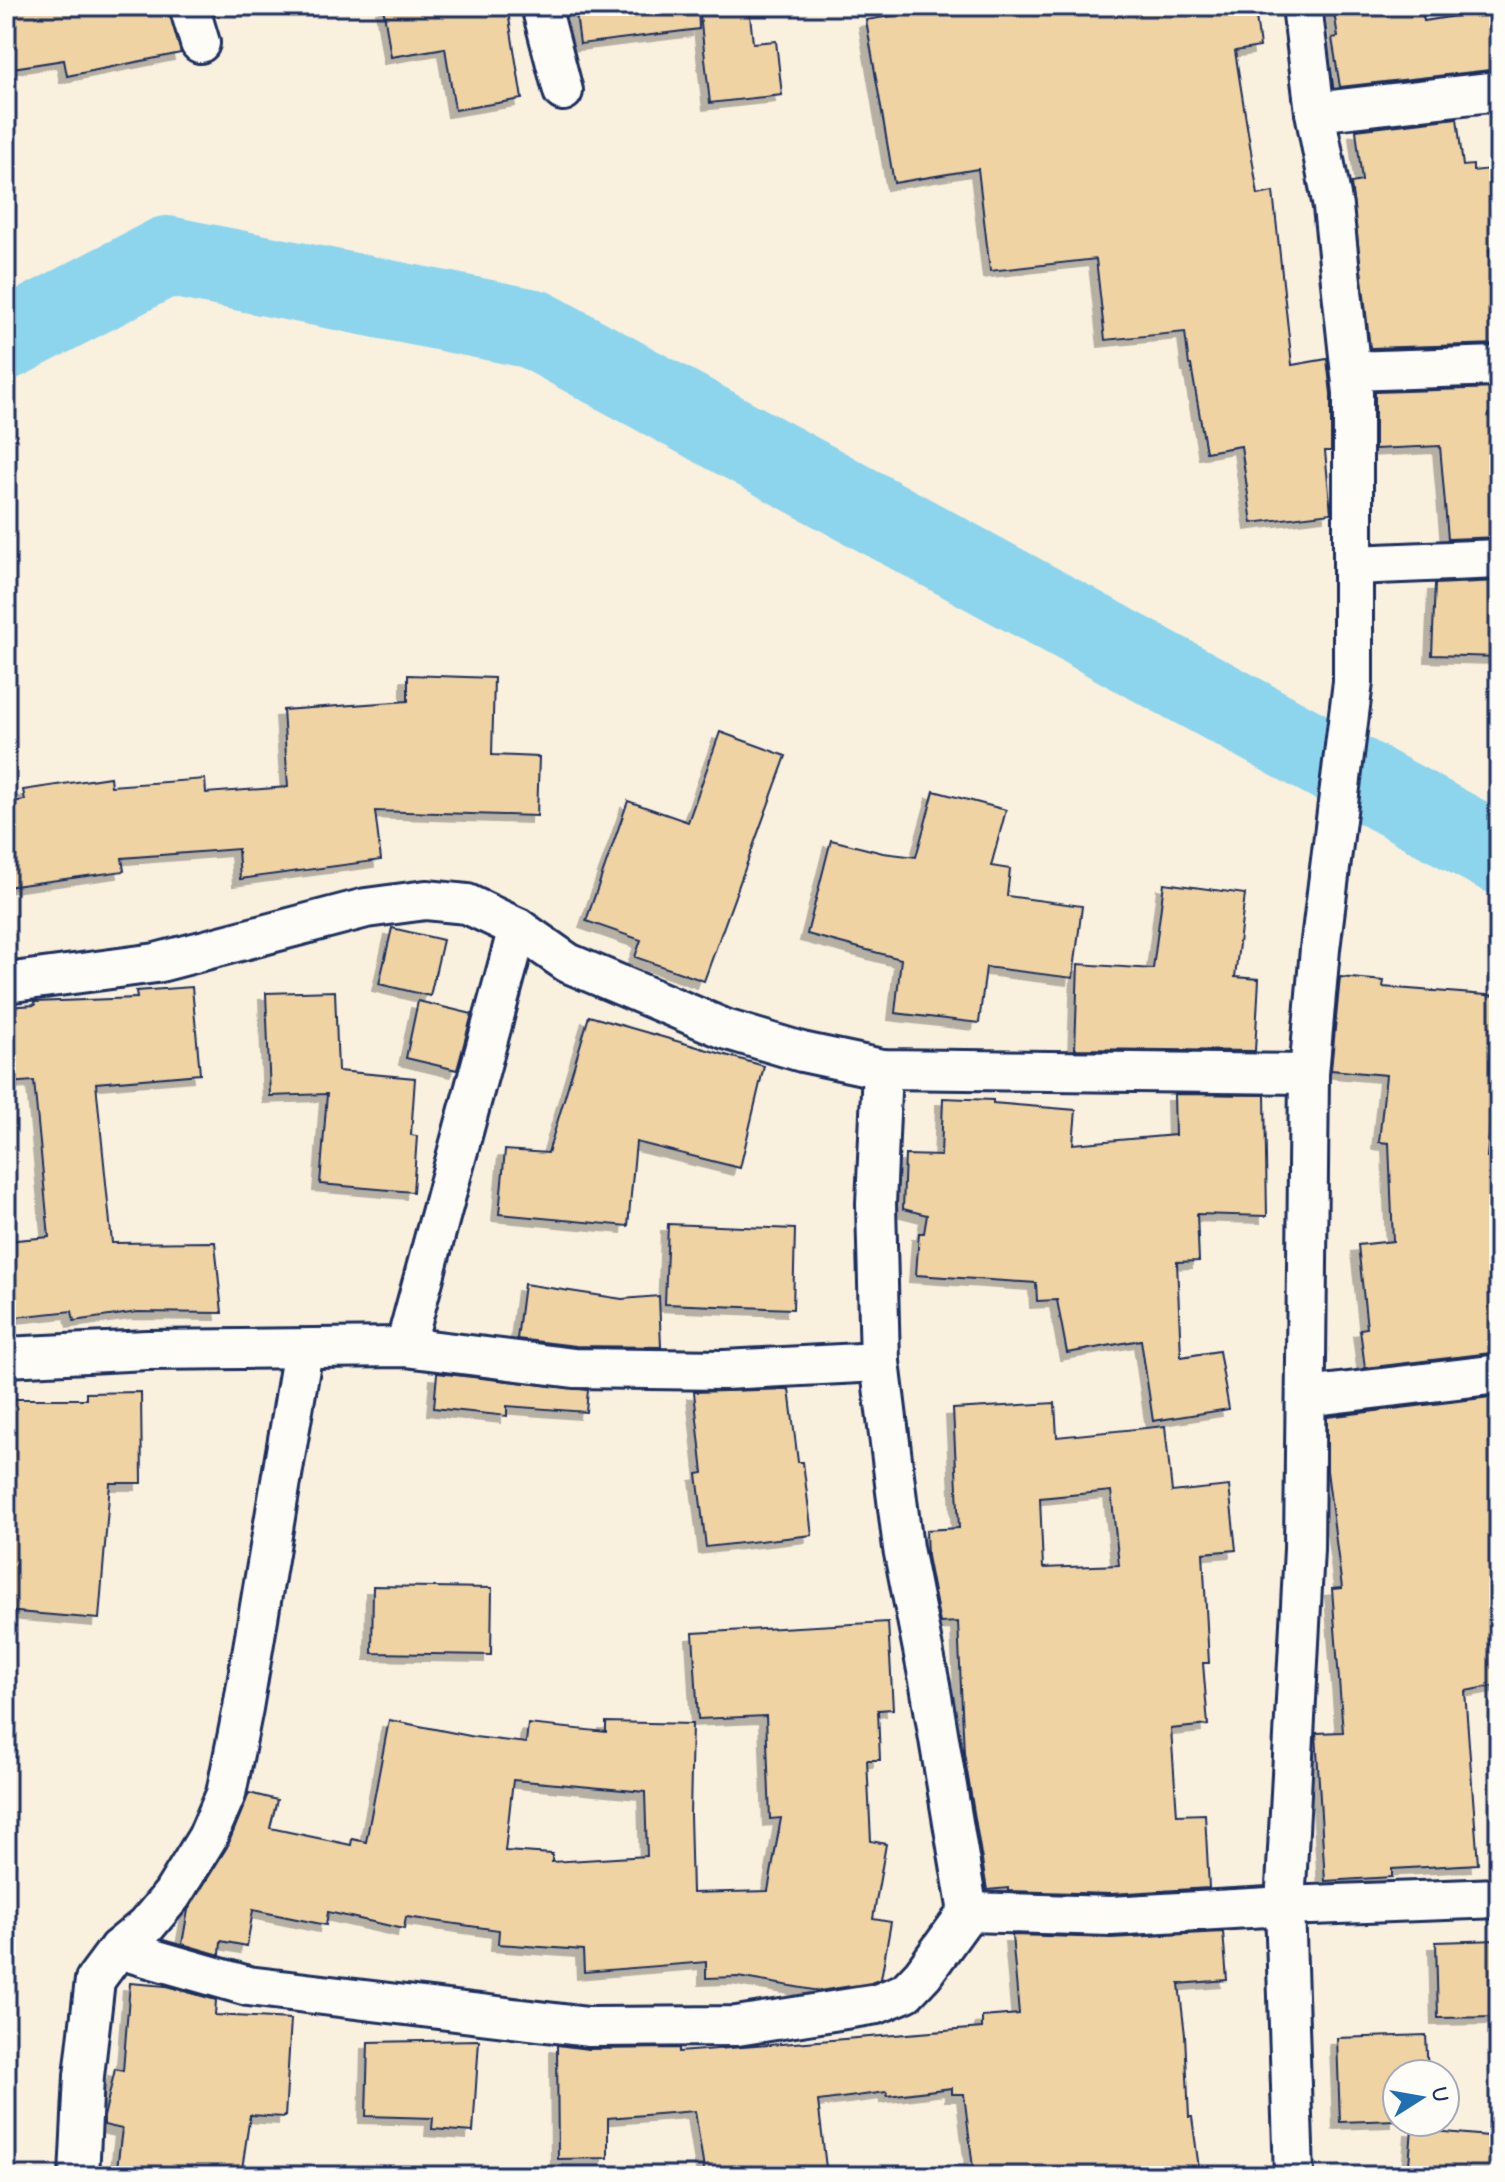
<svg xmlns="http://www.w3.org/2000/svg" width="1505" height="2182" font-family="'Comic Neue',sans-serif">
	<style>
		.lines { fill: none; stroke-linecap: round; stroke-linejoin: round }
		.river { stroke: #8cd5ed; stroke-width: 80 }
		.building { fill: #efd3a3; stroke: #1b2f5e; stroke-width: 2; fill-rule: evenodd; filter: url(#shadow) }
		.street-casing { stroke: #1b2f5e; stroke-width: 44 }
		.street { stroke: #fdfcf7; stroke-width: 38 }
	</style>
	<defs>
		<filter id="shadow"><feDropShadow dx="-7" dy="7" stdDeviation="0" flood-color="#0004"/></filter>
	</defs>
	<rect width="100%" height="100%" fill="#f9f0de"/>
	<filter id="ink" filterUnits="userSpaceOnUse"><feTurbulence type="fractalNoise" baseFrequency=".0125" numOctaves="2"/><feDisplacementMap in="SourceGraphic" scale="16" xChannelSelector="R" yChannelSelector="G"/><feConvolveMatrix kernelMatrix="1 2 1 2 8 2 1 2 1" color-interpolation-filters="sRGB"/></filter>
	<g filter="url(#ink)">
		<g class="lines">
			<!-- river -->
			<path class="river" d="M6,340L167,256L534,329L1499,854"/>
		</g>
		<!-- building -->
		<g class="building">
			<path d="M6,6H168L181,53L67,76L64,60L6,69Z"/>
			<path d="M383,6H507L522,99L455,110L445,48L391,57Z"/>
			<path d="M575,6H698L699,29L580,44Z"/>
			<path d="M699,6H749L753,43L776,41L782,95L710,103Z"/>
			<path d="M954,6H1220L1221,14L1255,9L1260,47L1235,51L1258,195L1273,192L1292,365L1327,359L1331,394V451H1325L1331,513L1252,523L1241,446L1206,452L1191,365H1189L1185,332L1105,340L1096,259L990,271L978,169L894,183L866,20Z"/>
			<path d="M1333,6H1421L1424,21L1499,9V69L1340,87L1332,38L1338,37Z"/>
			<path d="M1457,118L1463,166L1473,165V171L1499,168V248L1489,250L1499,313V344L1370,348L1351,183L1362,181L1356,130Z"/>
			<path d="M1499,388V537L1448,539L1440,446L1375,449V392Z"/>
			<path d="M1499,581V657L1432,655L1435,584Z"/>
			<path d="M408,675L494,678L492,755L539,757L537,816L375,811L381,860L240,879L238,849L122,858L124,871L6,887V803L25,800L23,790L110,777L111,786L205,779L206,793L288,787L283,710L408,701Z"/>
			<path d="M720,732L786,756L704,981L635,957L641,940L586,921L628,801L688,822Z"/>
			<path d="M934,791L1006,810L991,866L1010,869L1007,896L1082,906L1073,978L986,967L979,1023L895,1013L901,959L807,934L831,840L883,853L916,857Z"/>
			<path d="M1164,883L1245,894L1235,977L1259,979L1255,1051L1075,1049L1078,964L1153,969Z"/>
			<path d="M392,928L443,940L430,996L379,984Z"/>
			<path d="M1340,977L1384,981L1383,987L1499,996V1081H1494L1487,1157L1499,1156V1352L1365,1368L1360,1329L1367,1328L1358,1245L1393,1241L1389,1143L1379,1142L1386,1075L1331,1070Z"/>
			<path d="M192,987L200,1074L96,1083L112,1243L215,1242L222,1313L138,1312L74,1321L72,1311L6,1318V1241L49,1237L34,1081L6,1083V1007L35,1005L34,1002L137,998L136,991Z"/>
			<path d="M335,991L338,1071L415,1078L411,1135L417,1136L413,1192L320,1184L327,1094L270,1096L266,993Z"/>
			<path d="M418,1001L472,1014L457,1070L406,1058Z"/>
			<path d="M589,1016L764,1066L740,1168L636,1142L628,1226L499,1214L505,1150L548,1153Z"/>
			<path d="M1174,1094L1265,1095L1267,1216L1197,1214L1199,1261L1177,1262L1181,1357L1219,1351L1229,1409L1153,1421L1141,1340L1067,1353L1057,1300L1037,1301L1036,1283L916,1275L919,1233H924L927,1215L903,1209L905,1155L941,1156L943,1098L993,1100V1103L1076,1110L1073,1144L1175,1135Z"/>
			<path d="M668,1224L795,1229L793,1309L665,1304Z"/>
			<path d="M524,1284L622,1299L659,1296L661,1347L576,1346L517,1339Z"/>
			<path d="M437,1373L588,1390L586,1412L507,1406V1416L434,1408Z"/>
			<path d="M789,1389L798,1462H803L812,1535L706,1547L697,1474L703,1473L694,1392Z"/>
			<path d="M141,1392L142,1483H110L99,1619L6,1611V1399H86V1393Z"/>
			<path d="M1499,1396V1685L1465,1691L1478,1864L1392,1869V1877L1325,1881L1316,1733L1343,1732L1332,1589L1342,1588L1327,1471V1417Z"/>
			<path d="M1055,1403L1057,1437L1165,1426L1172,1492L1229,1486L1236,1550L1203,1553L1209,1663H1203L1208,1725L1171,1729L1177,1815L1205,1814L1209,1888L1111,1894L1008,1891V1888L987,1890L964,1753L958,1622L940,1623L927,1556L926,1530L959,1528L953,1409ZM1111,1491L1119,1565L1043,1568L1040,1498Z"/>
			<path d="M373,1586L492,1588L491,1655L372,1653Z"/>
			<path d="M888,1622L893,1709L878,1710L880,1760H867L871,1841L886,1844L873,1919L891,1922L881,1979L871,1983L819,1991L738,1977L706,1978V1962L584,1972L583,1950L498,1944L499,1930L406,1917L404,1929L328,1912L326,1925L253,1910L247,1946L221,1941L220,1955L182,1944L188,1910L227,1847L249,1793L277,1800L270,1828L351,1845L352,1839L366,1842L389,1720L475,1737L526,1743L528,1724L606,1732V1722L692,1724L690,1815L692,1893L768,1891L781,1818L770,1819L766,1716L698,1719L693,1633ZM513,1780L645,1792L647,1856L552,1862V1854L505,1851Z"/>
			<path d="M1223,1932L1227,1980L1179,1984L1185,2035L1189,2117H1192L1200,2176H974L964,2094H952V2088L887,2096V2092L818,2101L827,2176H705L695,2111L608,2118V2158L558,2159L557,2045L588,2049L679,2048V2052L982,2028V2017L1019,2014L1012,1935L1111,1938Z"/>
			<path d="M1499,1940V2017L1438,2018L1436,1942Z"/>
			<path d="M130,1983L166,1986L216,2000L215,2015L291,2019L285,2117L250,2115L241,2176H116L122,2129L104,2125V2117L115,2069L123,2071Z"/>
			<path d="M1426,2035L1428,2074H1397V2120L1340,2122L1337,2038Z"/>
			<path d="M479,2040L473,2132L432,2129L433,2118L366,2116L368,2042Z"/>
			<path d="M1412,2129L1499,2137V2176H1408Z"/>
		</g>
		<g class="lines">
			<defs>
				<g id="street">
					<path d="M189,6L200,43"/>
					<path d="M541,6L563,91"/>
					<path d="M1315,112L1499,91"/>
					<path d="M1351,371L1499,366"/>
					<path d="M1353,565L1499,559"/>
					<path d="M6,983L156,963L366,908L426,900L467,904L518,928L568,963L725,1029L802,1052L882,1069L1309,1074"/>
					<path d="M882,1069L876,1204L880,1362L903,1548L930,1685L968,1912L1111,1916L1285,1906L1499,1898"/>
					<path d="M405,1347L518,928"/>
					<path d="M6,1357L147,1350L405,1347L574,1368L724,1370L880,1362"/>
					<path d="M1306,1397L1499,1374"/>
					<path d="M118,1949L248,1986L588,2027L737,2026L877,2004L906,1992L923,1974L968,1912"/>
					<path d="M79,2176L84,2076L95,1980L118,1949L146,1926L172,1895L207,1838L226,1794L243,1708L303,1350"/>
					<path d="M1294,2176L1285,1906L1304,1549L1309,1074L1320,949L1353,682V393L1333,207L1315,112L1302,6"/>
				</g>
			</defs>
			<!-- street casing -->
			<use href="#street" class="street-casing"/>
			<!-- street -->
			<use href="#street" class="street"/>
		</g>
	</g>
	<!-- margin -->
	<rect width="1505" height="2182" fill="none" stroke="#fdfcf7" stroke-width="32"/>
	<rect x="16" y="16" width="1473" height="2150" fill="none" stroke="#1b2f5e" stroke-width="3" filter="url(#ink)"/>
	<!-- north arrow -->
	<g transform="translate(1421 2098) rotate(79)"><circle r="38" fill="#fdfcf7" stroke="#a3aaba" stroke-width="2"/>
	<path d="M0-6L14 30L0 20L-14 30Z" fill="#1f6fb2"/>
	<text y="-12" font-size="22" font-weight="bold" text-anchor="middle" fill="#1b2f5e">U</text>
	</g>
</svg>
